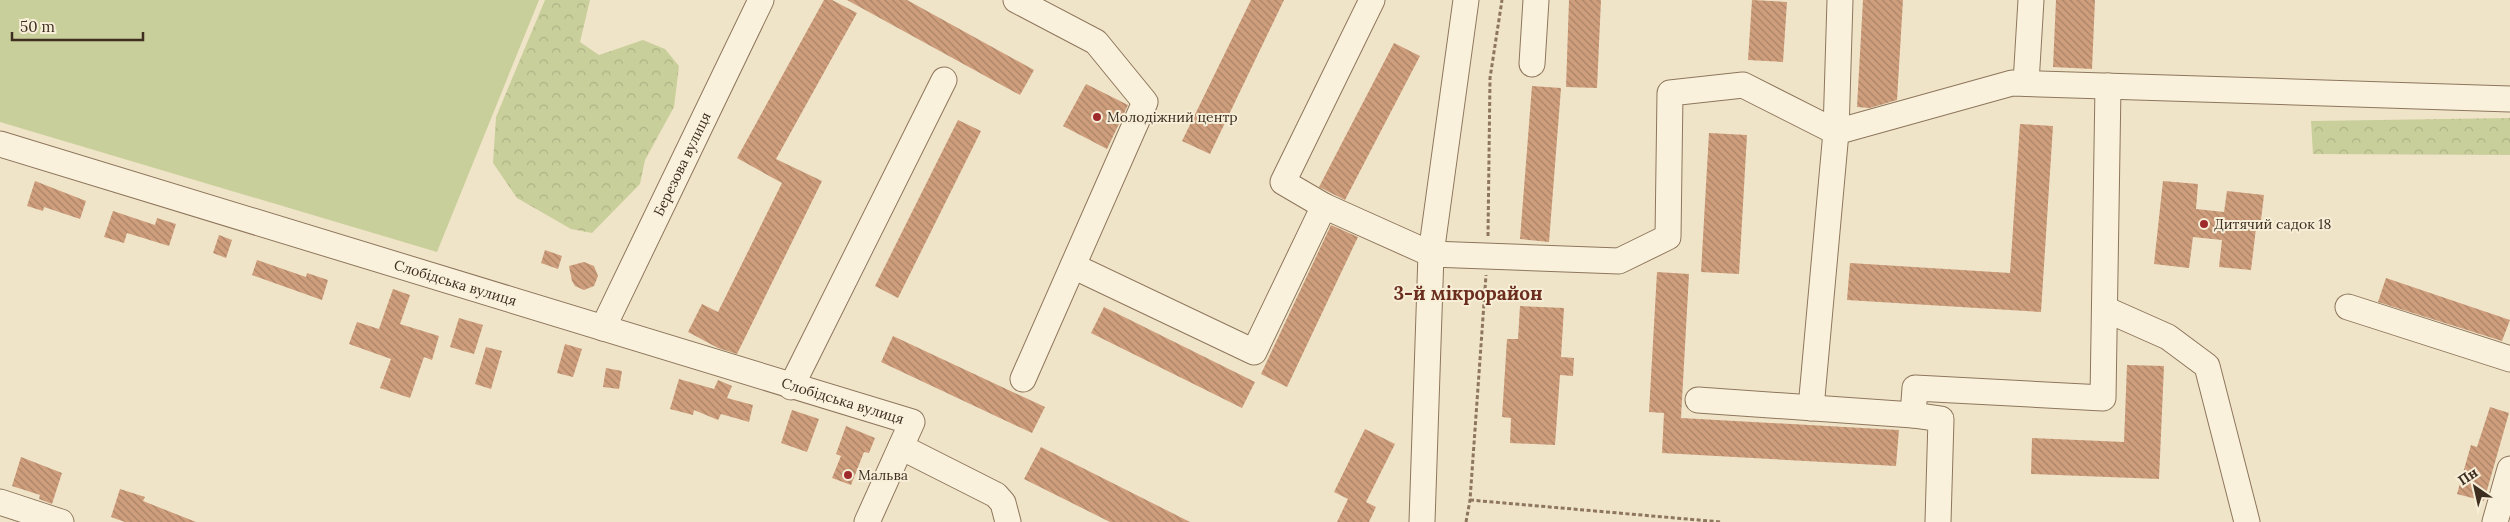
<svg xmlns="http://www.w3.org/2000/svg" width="2510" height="522" font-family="Lora,serif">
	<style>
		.green { fill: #c9cf9b }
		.forest { fill: url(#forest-crowns) }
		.building { fill: url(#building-back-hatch) }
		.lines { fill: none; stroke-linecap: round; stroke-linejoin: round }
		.minor-casing { stroke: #8d765c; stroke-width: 27 }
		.path { stroke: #8d765c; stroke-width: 3; stroke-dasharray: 4 2.5; stroke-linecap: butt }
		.minor { stroke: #faf1dc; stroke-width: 25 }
		.poi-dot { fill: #9e2a2b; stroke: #f7eed8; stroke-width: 2 }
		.labels { text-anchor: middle; stroke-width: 4; stroke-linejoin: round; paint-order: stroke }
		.poi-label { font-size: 14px; fill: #3d2e20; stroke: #f7eed8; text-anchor: start }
		.street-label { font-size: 14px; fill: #3d2e20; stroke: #f7eed8 }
		.district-label { font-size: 19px; font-weight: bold; fill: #6b2e1e; stroke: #f7eed8 }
	</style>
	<defs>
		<pattern id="forest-crowns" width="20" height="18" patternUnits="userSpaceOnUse" patternTransform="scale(1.25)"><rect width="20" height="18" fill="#c9cf9b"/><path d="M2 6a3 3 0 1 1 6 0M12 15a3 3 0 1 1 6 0" fill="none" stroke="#aeb285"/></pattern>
		<pattern id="building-back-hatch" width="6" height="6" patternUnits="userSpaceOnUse" patternTransform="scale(1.25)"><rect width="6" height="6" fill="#cf9f7d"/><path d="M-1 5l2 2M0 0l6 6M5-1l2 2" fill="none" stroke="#a98266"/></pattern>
	</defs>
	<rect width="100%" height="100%" fill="#f0e4c8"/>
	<!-- green -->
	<path class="green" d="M0,0H539L437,252L0,122Z"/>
	<!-- forest -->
	<g class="forest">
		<path d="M545,0H590L580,42L599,55L643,40L665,49L679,66L674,107L645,160L640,184L592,233L571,229L517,198L493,163L496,117Z"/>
		<path d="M2510,118V155L2313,154L2311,121Z"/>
	</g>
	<!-- building -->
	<g class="building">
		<path d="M824,0H832L857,13L776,159L822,181L737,354L718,348L688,332L702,304L718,312L782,183L737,158Z"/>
		<path d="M847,0H907L1034,70L1020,95Z"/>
		<path d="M1251,0H1284L1210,154L1182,141Z"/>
		<path d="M1569,0H1601L1597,88L1566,87Z"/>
		<path d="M1752,0L1787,2L1783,62L1748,60Z"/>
		<path d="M1863,0H1903L1897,100L1870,108L1857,107Z"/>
		<path d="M2056,0H2095L2092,69L2053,67Z"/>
		<path d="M1394,43L1420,56L1345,200L1319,187Z"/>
		<path d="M1086,84L1128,105L1107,149L1063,126Z"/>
		<path d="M1532,86L1561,88L1549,242L1520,239Z"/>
		<path d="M958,120L981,131L898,298L875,286Z"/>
		<path d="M2020,124L2053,126L2041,312L1847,300L1850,263L2010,273Z"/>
		<path d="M1709,133L1747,135L1739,274L1701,272Z"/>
		<path d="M35,181L86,201L80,219L44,207L43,211L27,206Z"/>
		<path d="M2163,181L2198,184L2196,209L2224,212L2227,191L2264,195L2261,220H2257L2251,270L2219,267L2222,240L2193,237L2189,268L2154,264Z"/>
		<path d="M113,211L155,225L157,218L176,224L169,246L127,233L124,243L104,237Z"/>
		<path d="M1331,225L1358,237L1287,387L1261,374Z"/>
		<path d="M219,235L232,240L226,258L213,253Z"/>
		<path d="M545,250L562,256L558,269L541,263Z"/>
		<path d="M257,260L306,277L307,273L328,280L322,300L252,275Z"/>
		<path d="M584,262L594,266L598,276L594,286L584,290L575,286L572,281L569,266Z"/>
		<path d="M1657,272L1689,274L1681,418L1899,430L1896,466L1662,453L1664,413L1649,412Z"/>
		<path d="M2386,278L2510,320L2502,341L2378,302Z"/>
		<path d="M393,289L410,295L400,324L439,336L432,360L424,357L410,398L380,388L391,359L349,344L357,322L379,329Z"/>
		<path d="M1520,306L1564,308L1561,357L1574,358L1573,376L1560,375L1555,445L1510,443L1511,418L1502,417L1507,339H1518Z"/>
		<path d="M1104,307L1255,382L1242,408L1091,333Z"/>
		<path d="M459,318L483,325L474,354L450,347Z"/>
		<path d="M893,336L1045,407L1032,433L881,362Z"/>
		<path d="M565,344L582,349L573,377L557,373Z"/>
		<path d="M486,347L502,351L491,389L475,384Z"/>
		<path d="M2127,365L2164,366L2159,479L2031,474L2032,438L2124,442Z"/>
		<path d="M606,368L622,371L619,389L603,387Z"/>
		<path d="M679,379L714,389L718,380L732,386L727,398L753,405L749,422L721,414L718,420L694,410L693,415L670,409Z"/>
		<path d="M2490,407L2509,413L2484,501L2457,494L2471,445L2477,447Z"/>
		<path d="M792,410L819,419L807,452L781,443Z"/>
		<path d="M846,426L875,438L869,453L864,452L851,485L832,478L841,456L836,454Z"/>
		<path d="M1365,429L1395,444L1366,502L1376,507L1369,522H1337L1348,499L1334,492Z"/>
		<path d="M1041,447L1190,522H1110L1024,479Z"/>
		<path d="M21,457L62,473L52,504L39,499L40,495L12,486Z"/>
		<path d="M120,489L145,497L143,501L196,522H125L111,517Z"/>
	</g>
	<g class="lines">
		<defs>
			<g id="minor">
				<path d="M1016,0L1096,42L1145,102L1023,379"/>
				<path d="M1532,64L1536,0"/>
				<path d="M2026,83L2031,0"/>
				<path id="s1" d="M0,144L912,422L867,522"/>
				<path d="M1324,206L1283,182L1372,0"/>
				<path d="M1073,266L1254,352L1324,206L1431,254L1619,261L1668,237L1670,93L1743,85L1836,132L2012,83L2510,99"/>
				<path d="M2348,307L2510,359"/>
				<path d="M2105,309L2168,337L2207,366L2247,522"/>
				<path id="s2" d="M603,328L761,0"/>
				<path d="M791,387L944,80"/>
				<path d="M1698,400L1913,415L1915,388L2103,398L2108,86"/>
				<path d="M1811,408L1836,132L1840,0"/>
				<path d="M1913,415L1941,419L1938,522"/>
				<path d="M901,447L996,495L1003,503L1008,522"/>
				<path d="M0,502L61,522"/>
				<path d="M1422,522L1431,254L1466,0"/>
				<path d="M2495,522L2510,469"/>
			</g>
		</defs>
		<!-- minor casing -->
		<use href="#minor" class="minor-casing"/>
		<!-- path -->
		<g class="path">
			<path d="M1488,236L1490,78L1502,0"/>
			<path d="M1470,500L1721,522"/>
			<path d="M1466,522L1470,500L1486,275"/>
		</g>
		<!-- minor -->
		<use href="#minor" class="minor"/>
	</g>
	<!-- markers -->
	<g class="poi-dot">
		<circle cx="1097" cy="117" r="5"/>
		<circle cx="2204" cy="224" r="5"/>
		<circle cx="848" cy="475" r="5"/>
	</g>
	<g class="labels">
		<!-- poi labels -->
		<g class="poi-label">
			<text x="1107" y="122">Молодіжний центр</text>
			<text x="2214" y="229">Дитячий садок 18</text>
			<text x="858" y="480">Мальва</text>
		</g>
		<!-- street labels -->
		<g class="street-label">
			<text dy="5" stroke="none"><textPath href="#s2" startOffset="182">Березова вулиця</textPath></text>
			<text dy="5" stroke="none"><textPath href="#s1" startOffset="476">Слобідська вулиця</textPath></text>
			<text dy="5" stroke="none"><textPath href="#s1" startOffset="881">Слобідська вулиця</textPath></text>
		</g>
		<!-- district labels -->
		<g class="district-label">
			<text x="1468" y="300">3-й мікрорайон</text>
		</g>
	</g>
	<!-- north arrow -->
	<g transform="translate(2475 487) rotate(326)" stroke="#f7eed8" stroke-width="4" paint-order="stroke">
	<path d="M0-4L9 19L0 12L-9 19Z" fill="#3d2e20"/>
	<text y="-8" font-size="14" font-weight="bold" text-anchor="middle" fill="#3d2e20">Пн</text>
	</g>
	<!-- scale -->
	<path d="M12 32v8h131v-8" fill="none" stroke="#3d2e20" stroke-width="2.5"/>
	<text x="20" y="32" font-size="15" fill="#3d2e20" stroke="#f7eed8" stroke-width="4" paint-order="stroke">50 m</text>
</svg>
